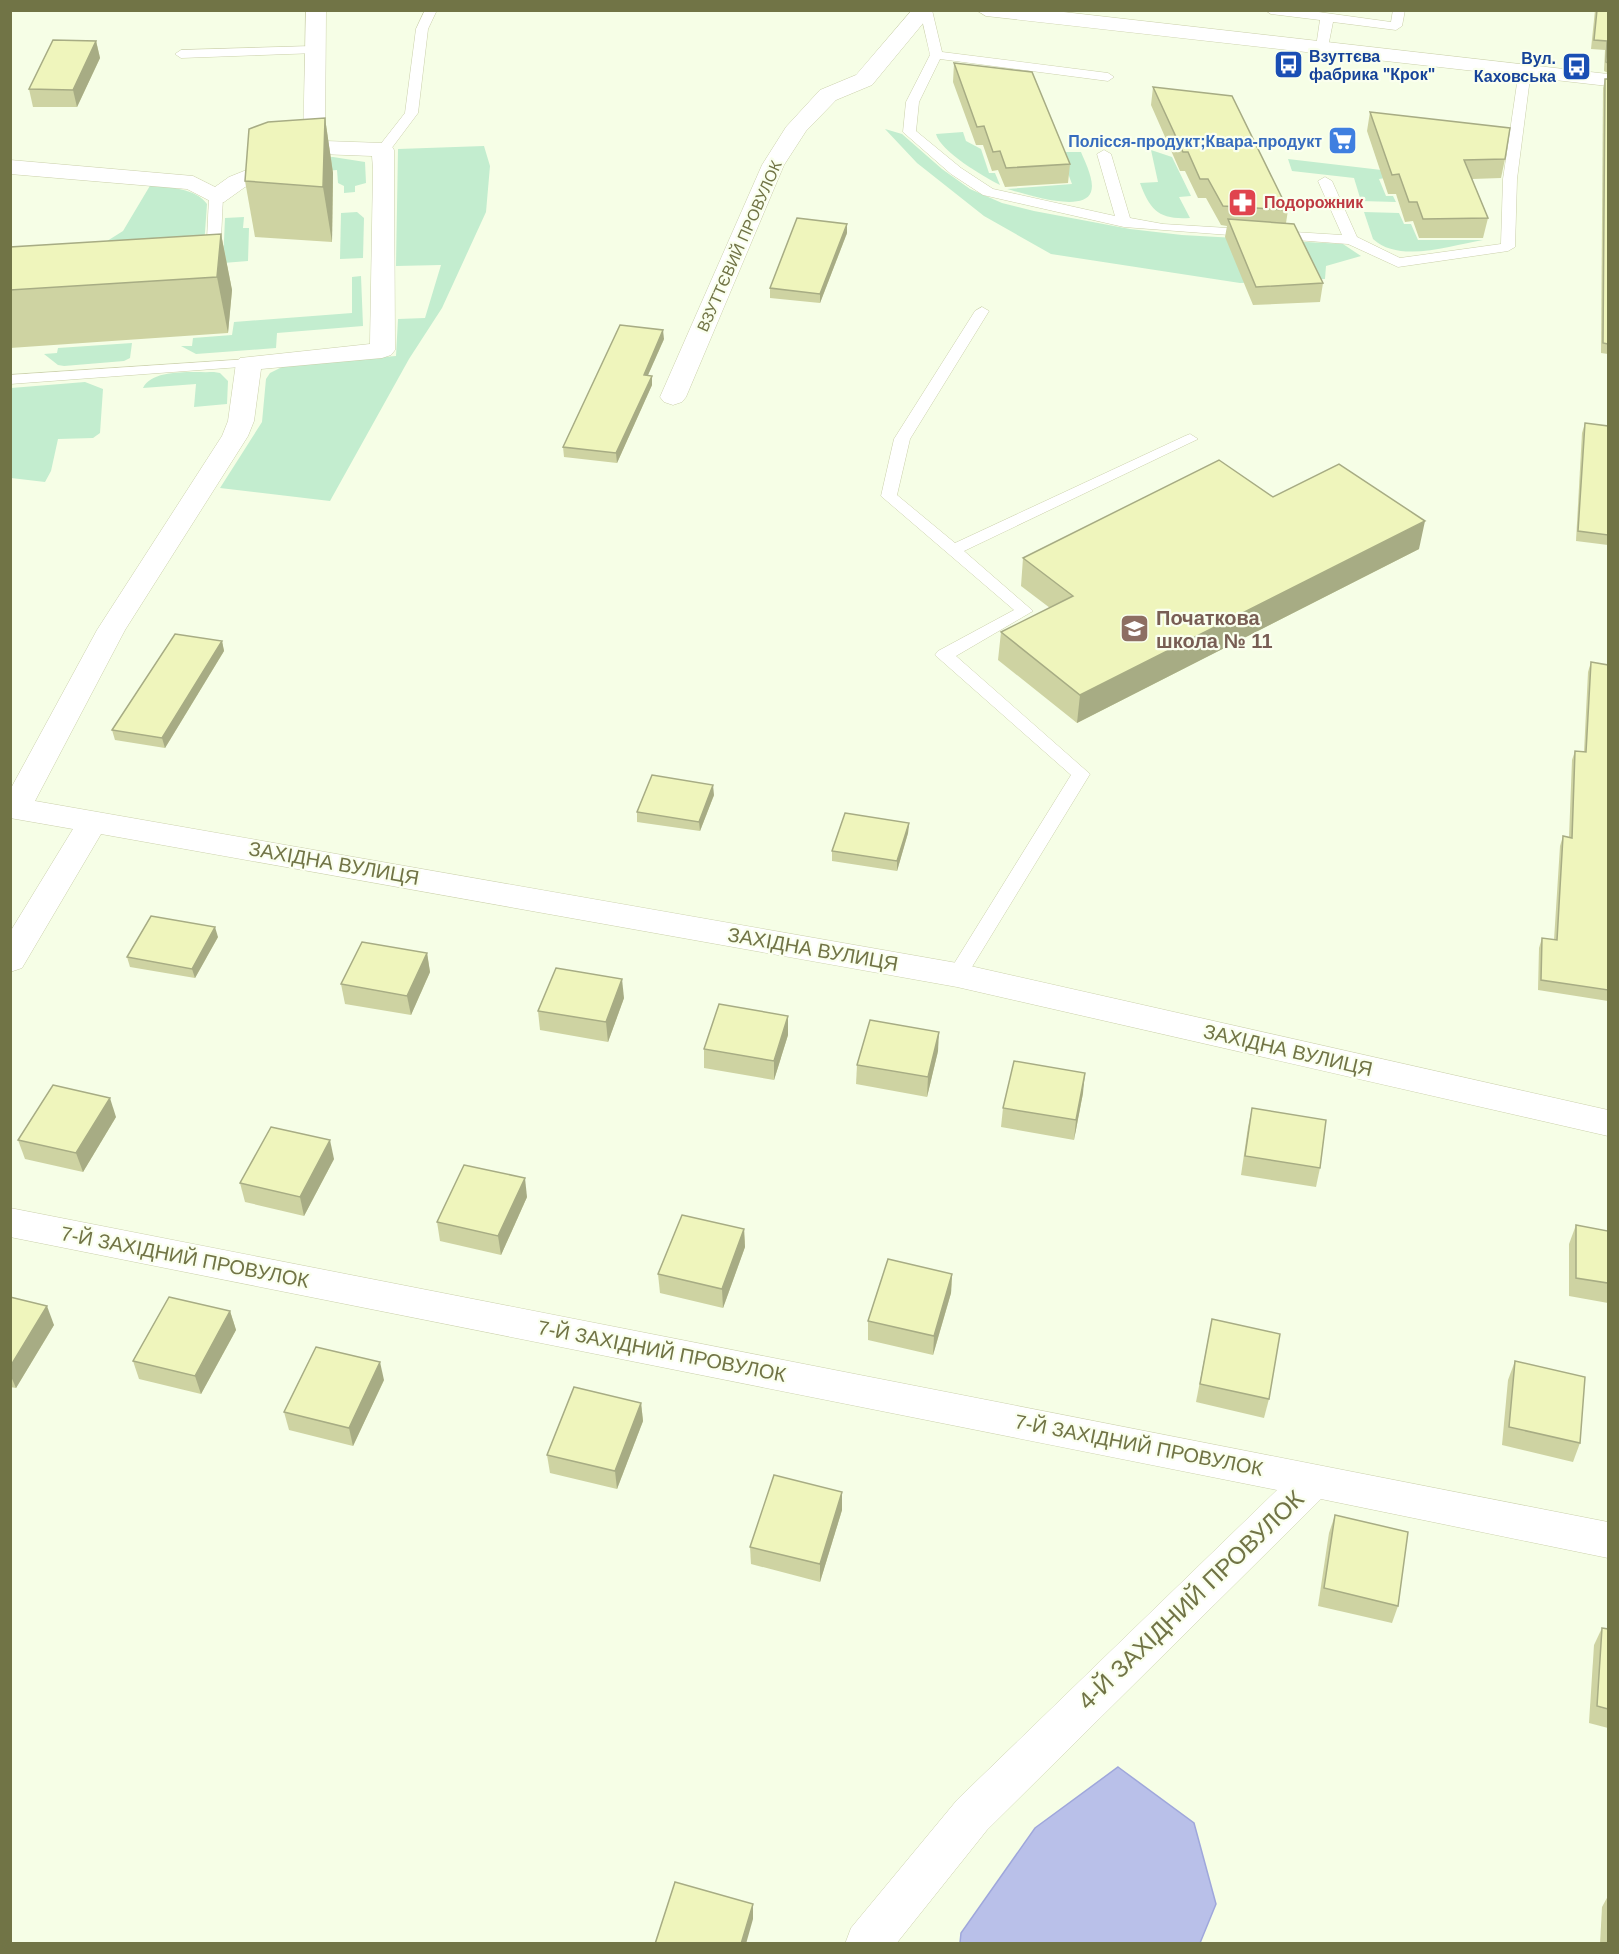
<svg xmlns="http://www.w3.org/2000/svg" width="1619" height="1954" font-family="Arial,sans-serif">
	<style>
		.green { fill: #c3edcf }
		.water { fill: #b9c0e9; stroke: #9fa7db; stroke-width: 1.5 }
		.lines { fill: none; stroke-linecap: round; stroke-linejoin: round }
		.lane-casing { stroke: #cbd0ab; stroke-width: 1 }
		.street-casing { stroke: #cbd0ab; stroke-width: 1 }
		.lane { fill: #fff; fill-rule: evenodd }
		.street { fill: #fff; fill-rule: evenodd }
		.wall { fill: #ced3a2 }
		.shaded-wall { fill: #a7ac84 }
		.building { fill: #eff5bc; stroke: #a7ac84; stroke-width: 1.5 }
		.labels { text-anchor: middle; stroke-width: 4.5; stroke-linejoin: round; paint-order: stroke }
		.far-transit-label { font-size: 16px; font-weight: bold; fill: #164399; stroke: #faffee; text-anchor: start }
		.far-shop-label { font-size: 16px; font-weight: bold; fill: #366cbe; stroke: #faffee; text-anchor: end }
		.far-health-label { font-size: 16px; font-weight: bold; fill: #be3a42; stroke: #faffee; text-anchor: start }
		.far-street-label { font-size: 16px; fill: #717446; stroke: #faffee }
		.education-label { font-size: 20px; font-weight: bold; fill: #785e54; stroke: #faffee; text-anchor: start }
		.street-label { font-size: 20px; fill: #717446; stroke: #faffee }
		.near-street-label { font-size: 24px; fill: #717446; stroke: #faffee }
	</style>
	<rect width="100%" height="100%" fill="#f6fee6"/>
	<!-- green -->
	<g class="green">
		<path d="M885,129L902,134L942,169L970,189L1002,203L1034,211L1130,229L1182,235L1343,244L1361,256L1326,266L1325,279L1240,283L1051,254L984,216L917,163Z"/>
		<path d="M963,132L966,141L981,149L989,173H995L1000,185C984,177 940,151 936,134Z"/>
		<path d="M484,146L490,166L486,212L442,308L409,359L330,501L220,488L262,422L266,379L270,373L286,365L396,356L398,319L425,318L441,265L396,266L398,149Z"/>
		<path d="M1151,150L1172,157L1191,196L1179,197L1190,218C1159,220 1150,210 1140,183L1158,182Z"/>
		<path d="M1060,152H1081C1085,162 1095,181 1091,192C1083,214 1023,193 1007,189L1072,184Z"/>
		<path d="M333,157L365,162L366,183L355,186V192L344,193V186L338,183L337,170L262,175L309,159Z"/>
		<path d="M1288,159L1390,171L1392,177L1379,179L1386,196H1393L1396,202L1361,201L1354,178L1292,171Z"/>
		<path d="M151,184C169,188 196,188 207,204L203,260L10,266L77,260L123,231Z"/>
		<path d="M357,212L364,218L363,258L340,259L341,213Z"/>
		<path d="M1364,212L1399,213L1404,224H1411L1418,240H1483C1451,245 1400,264 1373,239Z"/>
		<path d="M244,217L243,228H249L248,261L223,263L225,218Z"/>
		<path d="M361,276L363,326L277,333L276,348L196,354L181,346H192L193,338L232,335L234,322L352,313V277Z"/>
		<path d="M132,343L130,358L124,361L64,366L58,365L44,354L57,353L58,348Z"/>
		<path d="M214,372L220,373L228,381L227,404L194,407L196,384L143,388C153,368 194,373 214,372Z"/>
		<path d="M85,382L103,389L100,433L93,438L58,439L51,471L45,482L11,478V388Z"/>
	</g>
	<!-- water -->
	<path class="water" d="M1118,1767L1194,1823L1216,1904L1200,1943H960L961,1933L1035,1828Z"/>
	<g class="lines">
		<defs>
			<g id="lane">
				<path d="M425,10H437L428,29L418,113L388,153H378L376,150L405,113L416,29Z"/>
				<path d="M920,10H932L942,52L1108,73L1114,77L1108,81L940,59L919,102L916,131L961,168L993,189L1115,216L1097,154L1104,150L1111,154L1130,218L1163,224L1342,235L1318,181L1325,177L1332,181L1357,237L1400,258L1501,244L1503,179L1519,70L1525,66L1529,67L1531,70L1517,179L1515,247L1508,251L1398,267L1348,244L1124,227L983,195L951,174L903,132L906,102L930,55Z"/>
				<path d="M1265,10H1304L1391,22L1393,10H1405L1402,26L1396,30L1333,22L1328,47L1322,51L1316,47L1320,20L1271,14Z"/>
				<path d="M313,46L317,47V53L181,58L175,54L181,50Z"/>
				<path d="M216,193L223,197L220,260L213,264L206,260L209,197Z"/>
				<path d="M982,307L989,311L910,439L897,495L955,543L1185,436L1190,434L1198,439L964,551L1033,611L956,656L1090,774L964,980H950L947,975L1071,775L935,655L938,651L1014,610L881,496L894,439L975,311Z"/>
				<path d="M249,359L256,363L254,366L10,384V375Z"/>
			</g>
			<g id="street">
				<path d="M306,10H326L325,141L383,143L391,145L394,150L395,350L391,355L382,358L261,369L254,421L248,436L125,630L35,801L957,963L1608,1110V1136L957,987L101,834L22,968L10,972V932L73,829L10,818V790L97,630L222,436L228,421L236,363L240,358L370,344L373,169L372,156L319,154L310,161L245,187L224,202L216,204L187,189L10,174V160L193,176L215,187L229,177L294,151L303,145Z"/>
				<path d="M912,10H934L872,85L836,100L806,131L784,165L686,397L682,402L673,405L664,402L660,397L762,165L786,127L820,90L856,75Z"/>
				<path d="M976,10H1046L1608,74V86L986,16Z"/>
				<path d="M10,1208L1608,1522V1558L1321,1499L987,1830L896,1944H845L851,1928L957,1800L1277,1490L10,1237Z"/>
			</g>
		</defs>
		<!-- lane casing -->
		<use href="#lane" class="lane-casing"/>
		<!-- street casing -->
		<use href="#street" class="street-casing"/>
		<!-- lane -->
		<use href="#lane" class="lane"/>
		<!-- street -->
		<use href="#street" class="street"/>
	</g>
	<!-- wall -->
	<g class="wall">
		<path d="M1595,10H1608V73L1604,71L1605,50L1591,49Z"/>
		<path d="M96,41L100,58L77,107H33L29,89Z"/>
		<path d="M954,63L1070,164L1068,183L1005,187L998,170L992,171L983,145H976L953,82Z"/>
		<path d="M1605,79H1608V354L1601,353L1603,88Z"/>
		<path d="M1153,87L1288,210L1286,223L1323,283L1320,302L1253,305L1225,237L1227,226L1221,225L1206,198H1198L1185,171H1180L1151,105Z"/>
		<path d="M1370,112L1505,159L1501,178L1472,179L1488,218L1483,238H1419L1413,221L1405,222L1396,194H1388L1367,131Z"/>
		<path d="M325,118L333,173L332,242L255,237L245,181Z"/>
		<path d="M847,233L820,303L770,298V288Z"/>
		<path d="M221,234L232,290L228,333L10,348V247Z"/>
		<path d="M664,339L648,375L652,376V385L617,463L564,457L563,447Z"/>
		<path d="M1585,423L1608,426V545L1576,541L1582,433Z"/>
		<path d="M1273,497L1419,549L1077,723L998,660L1001,632L1050,608L1021,586L1023,558Z"/>
		<path d="M222,641L224,651L165,748L115,740L112,730Z"/>
		<path d="M1591,662L1608,665V1001L1538,990L1539,948L1542,938L1554,940L1560,846L1563,836L1569,837L1572,760L1575,751L1584,752L1588,672Z"/>
		<path d="M714,795L700,831L637,822V812Z"/>
		<path d="M909,823L908,833L897,871L832,861V851Z"/>
		<path d="M218,937L195,978L130,967L127,957Z"/>
		<path d="M427,953L430,972L411,1015L345,1004L341,984Z"/>
		<path d="M624,998L608,1042L540,1030L538,1011Z"/>
		<path d="M788,1035L774,1080L704,1068V1049Z"/>
		<path d="M938,1051L927,1097L856,1084L857,1065Z"/>
		<path d="M1083,1093L1074,1140L1001,1127L1003,1108Z"/>
		<path d="M1252,1108L1320,1168L1316,1187L1241,1175L1248,1127Z"/>
		<path d="M116,1117L83,1172L25,1159L18,1140Z"/>
		<path d="M334,1159L304,1216L245,1202L240,1183Z"/>
		<path d="M527,1197L501,1255L440,1241L437,1222Z"/>
		<path d="M1576,1225L1608,1231V1303L1569,1296V1244Z"/>
		<path d="M744,1229L745,1247L723,1308L660,1293L658,1274Z"/>
		<path d="M952,1274L951,1293L933,1355L868,1340V1321Z"/>
		<path d="M10,1297L54,1325L16,1388L10,1387Z"/>
		<path d="M230,1311L236,1330L201,1394L139,1379L133,1361Z"/>
		<path d="M1212,1319L1269,1399L1264,1418L1196,1402Z"/>
		<path d="M1515,1361L1580,1443L1573,1462L1502,1445L1508,1380Z"/>
		<path d="M384,1380L353,1446L289,1430L284,1412Z"/>
		<path d="M641,1403L643,1421L617,1489L550,1473L547,1455Z"/>
		<path d="M842,1492V1510L820,1582L751,1564L750,1547Z"/>
		<path d="M1335,1515L1398,1606L1392,1623L1318,1606L1329,1533Z"/>
		<path d="M1602,1628L1608,1629V1728L1589,1723L1594,1645Z"/>
		<path d="M1608,1896V1944H1600L1602,1907Z"/>
	</g>
	<!-- shaded-wall -->
	<g class="shaded-wall">
		<path d="M96,41L100,58L77,107L73,90Z"/>
		<path d="M325,118L333,173L332,242L323,187Z"/>
		<path d="M847,224V233L820,303V294Z"/>
		<path d="M221,234L232,290L228,333L217,277Z"/>
		<path d="M663,330L664,339L644,384V375Z"/>
		<path d="M652,376V385L617,463L616,453Z"/>
		<path d="M1425,521L1419,549L1077,723L1080,695Z"/>
		<path d="M222,641L224,651L165,748L162,738Z"/>
		<path d="M713,785L714,795L700,831L699,822Z"/>
		<path d="M909,823L908,833L897,871V861Z"/>
		<path d="M215,927L218,937L195,978L192,969Z"/>
		<path d="M427,953L430,972L411,1015L407,996Z"/>
		<path d="M622,979L624,998L608,1042L606,1022Z"/>
		<path d="M788,1016V1035L774,1080V1061Z"/>
		<path d="M939,1032L938,1051L927,1097L928,1077Z"/>
		<path d="M1085,1073L1083,1093L1074,1140L1076,1120Z"/>
		<path d="M110,1098L116,1117L83,1172L76,1153Z"/>
		<path d="M330,1140L334,1159L304,1216L300,1197Z"/>
		<path d="M525,1178L527,1197L501,1255L498,1236Z"/>
		<path d="M744,1229L745,1247L723,1308L722,1289Z"/>
		<path d="M952,1274L951,1293L933,1355L934,1336Z"/>
		<path d="M47,1306L54,1325L16,1388L10,1374V1367Z"/>
		<path d="M230,1311L236,1330L201,1394L195,1376Z"/>
		<path d="M380,1362L384,1380L353,1446L349,1428Z"/>
		<path d="M641,1403L643,1421L617,1489L615,1471Z"/>
		<path d="M842,1492V1510L820,1582V1564Z"/>
		<path d="M753,1904V1919L746,1944H741Z"/>
	</g>
	<!-- building -->
	<g class="building">
		<path d="M1597,10H1608V63L1606,62L1607,41L1594,40Z"/>
		<path d="M53,40L96,41L73,90L29,89Z"/>
		<path d="M954,63L1032,72L1070,164L1006,168L1000,151L993,152L984,126L977,127Z"/>
		<path d="M1605,79H1608V344L1603,343Z"/>
		<path d="M1153,87L1232,96L1288,210L1223,206L1208,179H1200L1188,152H1183Z"/>
		<path d="M1370,112L1510,128L1505,159L1464,160L1488,218L1423,219L1417,202H1409L1399,174L1392,175Z"/>
		<path d="M325,118L323,187L245,181L249,129L268,122Z"/>
		<path d="M797,218L847,224L820,294L770,288Z"/>
		<path d="M1228,219L1294,224L1323,283L1256,287Z"/>
		<path d="M221,234L217,277L10,290V247Z"/>
		<path d="M620,325L663,330L644,375L652,376L616,453L563,447Z"/>
		<path d="M1585,423L1608,426V535L1578,531Z"/>
		<path d="M1219,460L1273,497L1339,464L1425,521L1080,695L1001,632L1073,596L1023,558Z"/>
		<path d="M175,634L222,641L162,738L112,730Z"/>
		<path d="M1591,662L1608,665V990L1541,980L1542,938L1557,940L1563,836L1572,838L1575,751L1586,752Z"/>
		<path d="M652,775L713,785L699,822L637,812Z"/>
		<path d="M845,813L909,823L897,861L832,851Z"/>
		<path d="M151,916L215,927L192,969L127,957Z"/>
		<path d="M362,942L427,953L407,996L341,984Z"/>
		<path d="M556,968L622,979L606,1022L538,1011Z"/>
		<path d="M719,1004L788,1016L774,1061L704,1049Z"/>
		<path d="M870,1020L939,1032L928,1077L857,1065Z"/>
		<path d="M1014,1061L1085,1073L1076,1120L1003,1108Z"/>
		<path d="M53,1085L110,1098L76,1153L18,1140Z"/>
		<path d="M1252,1108L1326,1120L1320,1168L1245,1156Z"/>
		<path d="M271,1127L330,1140L300,1197L240,1183Z"/>
		<path d="M464,1165L525,1178L498,1236L437,1222Z"/>
		<path d="M682,1215L744,1229L722,1289L658,1274Z"/>
		<path d="M1576,1225L1608,1231V1283L1576,1278Z"/>
		<path d="M888,1259L952,1274L934,1336L868,1321Z"/>
		<path d="M10,1297L47,1306L10,1367Z"/>
		<path d="M169,1297L230,1311L195,1376L133,1361Z"/>
		<path d="M1212,1319L1280,1334L1269,1399L1200,1384Z"/>
		<path d="M316,1347L380,1362L349,1428L284,1412Z"/>
		<path d="M1515,1361L1585,1377L1580,1443L1509,1427Z"/>
		<path d="M574,1387L641,1403L615,1471L547,1455Z"/>
		<path d="M774,1475L842,1492L820,1564L750,1547Z"/>
		<path d="M1335,1515L1408,1532L1398,1606L1324,1588Z"/>
		<path d="M1602,1628L1608,1629V1709L1597,1706Z"/>
		<path d="M675,1882L753,1904L741,1944H655Z"/>
	</g>
	<!-- icons -->
	<defs>
		<symbol id="bus-square" viewBox="-11 -11 22 22"><rect x="-9" y="-9" width="18" height="18" rx="4" fill="#1a4fb4" stroke="#faffee"/><path d="M-5-6H5V4H4V6H2V4H-2V6H-4V4H-5ZM-3.5-4V0h7V-4ZM-3.5 1.2v1.5H-2V1.2ZM2 1.2v1.5H3.5V1.2Z" fill="#fff"/></symbol>
		<symbol id="supermarket-square" viewBox="-11 -11 22 22"><rect x="-9" y="-9" width="18" height="18" rx="4" fill="#3f7fe0" stroke="#faffee"/><path d="M-6-5.5h2.5l.6 2H6L4.5 2H-2.5L-4.4-4H-6ZM-1.5 3.2a1.3 1.3 0 1 0 .1 0ZM3 3.2a1.3 1.3 0 1 0 .1 0Z" fill="#fff"/></symbol>
		<symbol id="pharmacy-square" viewBox="-11 -11 22 22"><rect x="-9" y="-9" width="18" height="18" rx="4" fill="#e0444e" stroke="#faffee"/><path d="M-2-6h4v4h4v4h-4v4h-4v-4h-4v-4h4Z" fill="#fff"/></symbol>
		<symbol id="school-square" viewBox="-11 -11 22 22"><rect x="-9" y="-9" width="18" height="18" rx="4" fill="#8d6e63" stroke="#faffee"/><path d="M0-5L7-2L0 1L-7-2ZM-4 1L0 2.5L4 1V4Q0 6-4 4Z" fill="#fff"/></symbol>
	</defs>
	<g fill-rule="evenodd">
		<use href="#bus-square" x="1272" y="48" width="33" height="33"/>
		<use href="#bus-square" x="1560" y="50" width="33" height="33"/>
		<use href="#supermarket-square" x="1326" y="124" width="33" height="33"/>
		<use href="#pharmacy-square" x="1226" y="186" width="33" height="33"/>
		<use href="#school-square" x="1118" y="612" width="33" height="33"/>
	</g>
	<g class="labels">
		<!-- far-transit labels -->
		<g class="far-transit-label">
			<text x="1309" y="62">Взуттєва<tspan x="1309" dy="18">фабрика "Крок"</tspan></text>
			<text x="1556" y="64" text-anchor="end">Вул.<tspan x="1556" dy="18">Каховська</tspan></text>
		</g>
		<!-- far-shop labels -->
		<g class="far-shop-label">
			<text x="1322" y="147">Полісся-продукт;Квара-продукт</text>
		</g>
		<!-- far-health labels -->
		<g class="far-health-label">
			<text x="1264" y="208">Подорожник</text>
		</g>
		<!-- far-street labels -->
		<g class="far-street-label">
			<text transform="translate(739 246) rotate(-66)" y="6">ВЗУТТЄВИЙ ПРОВУЛОК</text>
		</g>
		<!-- education labels -->
		<g class="education-label">
			<text x="1156" y="625">Початкова<tspan x="1156" dy="23">школа № 11</tspan></text>
		</g>
		<!-- street labels -->
		<g class="street-label">
			<text transform="translate(334 863) rotate(10)" y="7">ЗАХІДНА ВУЛИЦЯ</text>
			<text transform="translate(813 949) rotate(10)" y="7">ЗАХІДНА ВУЛИЦЯ</text>
			<text transform="translate(1288 1050) rotate(13)" y="7">ЗАХІДНА ВУЛИЦЯ</text>
			<text transform="translate(185 1257) rotate(11)" y="7">7-Й ЗАХІДНИЙ ПРОВУЛОК</text>
			<text transform="translate(662 1351) rotate(11)" y="7">7-Й ЗАХІДНИЙ ПРОВУЛОК</text>
			<text transform="translate(1139 1445) rotate(11)" y="7">7-Й ЗАХІДНИЙ ПРОВУЛОК</text>
		</g>
		<!-- near-street labels -->
		<g class="near-street-label">
			<text transform="translate(1191 1600) rotate(-44)" y="8">4-Й ЗАХІДНИЙ ПРОВУЛОК</text>
		</g>
	</g>
	<!-- border -->
	<rect width="1619" height="1954" fill="none" stroke="#717446" stroke-width="24"/>
</svg>
